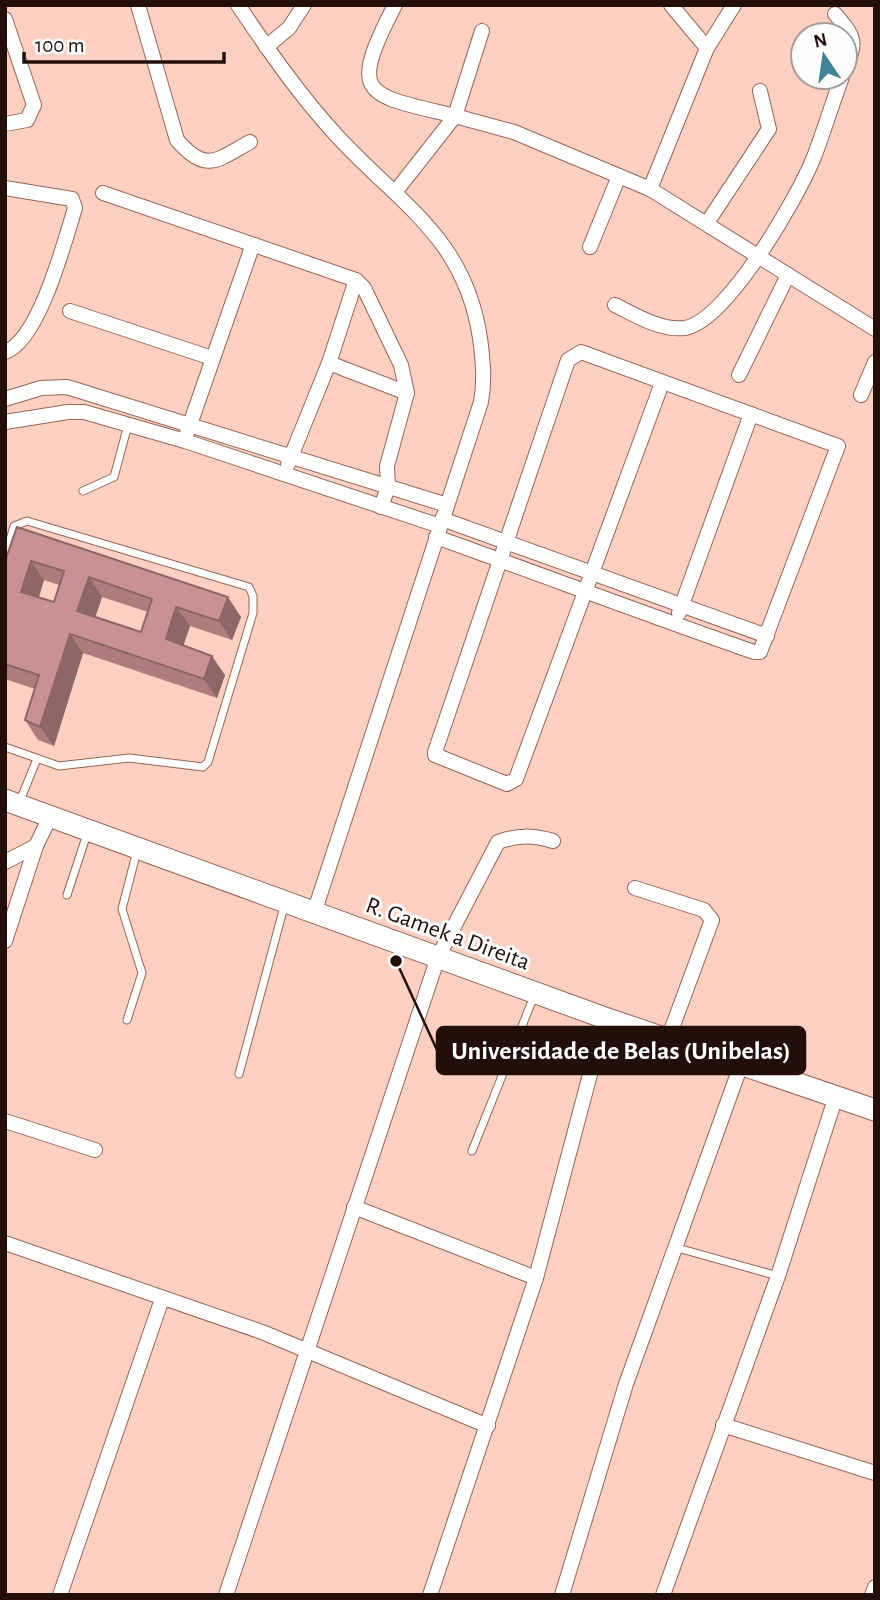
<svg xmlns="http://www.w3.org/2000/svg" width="880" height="1600" font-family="'Alegreya Sans',sans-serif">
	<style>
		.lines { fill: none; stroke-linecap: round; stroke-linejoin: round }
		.service-casing { stroke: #976557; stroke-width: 9 }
		.minor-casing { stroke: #976557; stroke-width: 16 }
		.secondary-casing { stroke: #976557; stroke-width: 23 }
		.service { stroke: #fff; stroke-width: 7 }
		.minor { stroke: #fff; stroke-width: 14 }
		.secondary { stroke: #fff; stroke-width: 21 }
		.wall { fill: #ad7d7e; fill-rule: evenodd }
		.shaded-wall { fill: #8d6667 }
		.building { fill: #c99193; stroke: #8d6667; stroke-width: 2; fill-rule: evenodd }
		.labels { text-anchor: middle; stroke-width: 6; stroke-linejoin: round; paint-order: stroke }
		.street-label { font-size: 24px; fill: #220f0a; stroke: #fcfcfc }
		.leader { fill: none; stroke: #220f0a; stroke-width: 2.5 }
		.callout-dot { fill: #220f0a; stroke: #fcfcfc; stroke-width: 2.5 }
		.callout { fill: #220f0a; stroke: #220f0a; stroke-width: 2.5 }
		.callout-label { font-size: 26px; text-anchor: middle; font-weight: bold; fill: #fff }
	</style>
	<rect width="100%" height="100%" fill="#fdd0c2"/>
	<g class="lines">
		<defs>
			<g id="service">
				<path d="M83,491L114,477L128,425"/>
				<path d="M5,557L14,526L27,521L249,587L253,596V613L208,762L203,767L129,758L59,766L5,747"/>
				<path d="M19,803L37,759"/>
				<path d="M67,895L87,834"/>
				<path d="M127,1020L142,973L122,909L137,851"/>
				<path d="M239,1074L285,903"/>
				<path d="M472,1151L534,996"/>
				<path d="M674,1247L778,1276"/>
			</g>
			<g id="minor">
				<path d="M138,5L177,140C206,174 217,160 250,142"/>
				<path d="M238,5C269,51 300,96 338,137C401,205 465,238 480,338C483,361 485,380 481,402L314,913"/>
				<path d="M395,5C347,98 365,94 455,116L482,31"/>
				<path d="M671,5L707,48"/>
				<path d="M835,14C855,37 857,41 845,69"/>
				<path d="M5,19L34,105L27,120L5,124"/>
				<path d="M266,47L289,28L304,5"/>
				<path d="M5,188L72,199L75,208C65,240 39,341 5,352"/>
				<path d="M650,189L707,48L734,5"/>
				<path d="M396,191L455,116L514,132L650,189L875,329"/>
				<path d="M103,193L356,280L364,288L401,365L407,393L387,466L388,487L381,507"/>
				<path d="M707,223L769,129L760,91"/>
				<path d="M590,247L619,176"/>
				<path d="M615,305C635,315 661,331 685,328C727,321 798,197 814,157C824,131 832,104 842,77"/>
				<path d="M70,311L212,358"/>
				<path d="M329,363L407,393"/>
				<path d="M739,375L788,275"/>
				<path d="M861,395L875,362"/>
				<path d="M5,399L41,388L67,387L447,505"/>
				<path d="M5,422L68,412H84L185,441L440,526"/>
				<path d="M187,433L252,247"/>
				<path d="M288,464L329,363L356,280"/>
				<path d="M442,519L767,636"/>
				<path d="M436,537C542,575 648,615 754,652H760L838,446L581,352L568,360L435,752V755L507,784L516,779L662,383"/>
				<path d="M679,613L751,414"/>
				<path d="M5,862L36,846"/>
				<path d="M635,888L704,910L712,920L668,1039"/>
				<path d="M5,941L36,846L50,817"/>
				<path d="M5,1121L95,1150"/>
				<path d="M354,1207L536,1278"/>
				<path d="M5,1243L262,1332L488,1426"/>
				<path d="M723,1425L875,1473"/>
				<path d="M60,1595L162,1299"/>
				<path d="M226,1595L438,957L498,842C518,835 532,835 553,841"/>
				<path d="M430,1595L536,1278L605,1018"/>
				<path d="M562,1595L626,1384L741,1065"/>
				<path d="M663,1595L778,1276L836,1096"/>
				<path d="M872,1595L875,1587"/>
			</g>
			<path id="secondary" d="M5,800L605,1018L875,1110"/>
		</defs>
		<!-- service casing -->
		<use href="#service" class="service-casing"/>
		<!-- minor casing -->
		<use href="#minor" class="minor-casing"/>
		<!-- secondary casing -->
		<use href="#secondary" class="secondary-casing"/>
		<!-- service -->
		<use href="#service" class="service"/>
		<!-- minor -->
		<use href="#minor" class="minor"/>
		<!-- secondary -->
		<use href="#secondary" class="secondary"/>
	</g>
	<!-- wall -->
	<path class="wall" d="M17,527L241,617L232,640L190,626L183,646L225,675L217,698L83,653L54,746L38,740L25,720L35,689L5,679V561ZM44,580L59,585L54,602L39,597ZM102,597L148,612L141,632L95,617Z"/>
	<!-- shaded-wall -->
	<g class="shaded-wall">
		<path d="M31,561L44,580L34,611L21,592Z"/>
		<path d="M89,577L102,597L91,630L77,611Z"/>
		<path d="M228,597L241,617L232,640L219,621Z"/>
		<path d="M176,607L190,626L179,658L166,639Z"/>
		<path d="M70,634L83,653L54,746L40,727Z"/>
		<path d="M212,656L225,675L217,698L204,679Z"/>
	</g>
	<!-- building -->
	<path class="building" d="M17,527L228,597L219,621L176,607L166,639L212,656L204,679L70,634L40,727L25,720L39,675L5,664V561ZM31,561L64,571L54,602L21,592ZM89,577L152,599L141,632L77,611Z"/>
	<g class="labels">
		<!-- street labels -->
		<g class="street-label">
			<text transform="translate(448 933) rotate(20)" y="8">R. Gamek a Direita</text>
		</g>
	</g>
	<!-- callouts -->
	<path class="leader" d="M396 961L437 1050"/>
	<circle class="callout-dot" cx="396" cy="961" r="7"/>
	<rect class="callout" x="437" y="1027" width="368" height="47" rx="7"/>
	<g class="callout-label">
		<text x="621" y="1059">Universidade de Belas (Unibelas)</text>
	</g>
	<!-- border -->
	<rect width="880" height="1600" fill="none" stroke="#220f0a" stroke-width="14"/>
	<!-- north arrow -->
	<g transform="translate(824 56) rotate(347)"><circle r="33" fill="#fcfcfc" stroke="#a59d9b" stroke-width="2"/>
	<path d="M0-5L12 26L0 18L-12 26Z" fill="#428495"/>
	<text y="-10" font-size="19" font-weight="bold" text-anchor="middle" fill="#220f0a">N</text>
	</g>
	<!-- scale -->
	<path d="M24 52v10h200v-10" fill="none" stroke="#220f0a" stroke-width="3.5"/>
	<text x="35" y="52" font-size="21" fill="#220f0a" stroke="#fcfcfc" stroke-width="5" paint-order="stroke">100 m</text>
</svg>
